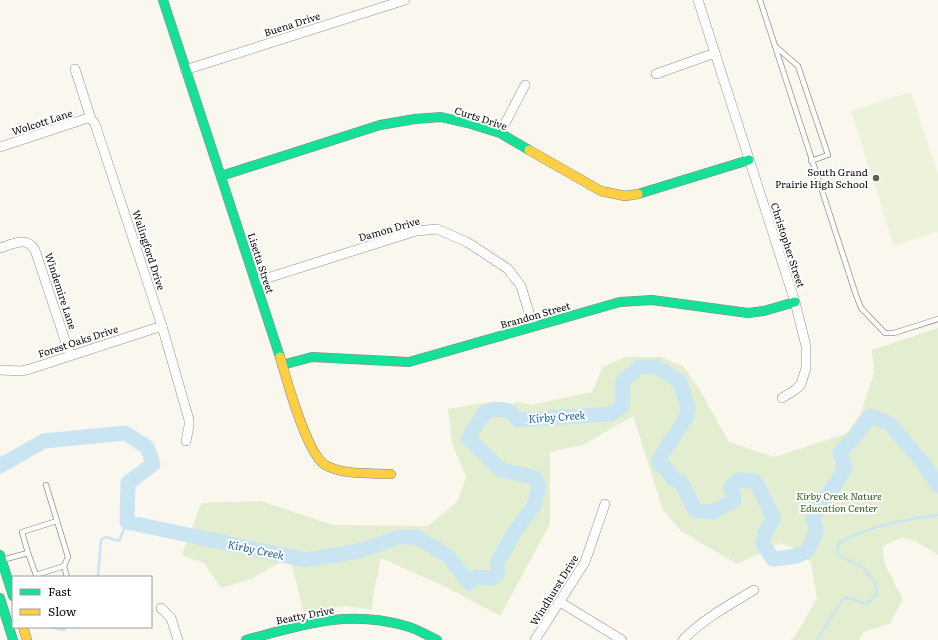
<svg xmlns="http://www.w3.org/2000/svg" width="938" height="640" font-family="Literata,serif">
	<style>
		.green { fill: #e3eed0 }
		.pitch { fill: #edf2da }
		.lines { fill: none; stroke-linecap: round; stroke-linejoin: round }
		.stream { stroke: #c8e5f1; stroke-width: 2.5 }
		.river { stroke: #c8e5f1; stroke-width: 15 }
		.lane-casing { stroke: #93918e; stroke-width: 6 }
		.street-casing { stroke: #93918e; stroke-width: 10 }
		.fast-casing { stroke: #898884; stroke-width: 10 }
		.slow-casing { stroke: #898884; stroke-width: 10 }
		.lane { stroke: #fefefd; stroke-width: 4.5 }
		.street { stroke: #fefefd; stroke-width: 9 }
		.fast { stroke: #16e098; stroke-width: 9 }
		.slow { stroke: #ffcf43; stroke-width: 9 }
		.poi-dot { fill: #5f5e5b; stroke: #fff; stroke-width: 1.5 }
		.labels { text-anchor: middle; stroke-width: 4; stroke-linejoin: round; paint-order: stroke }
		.street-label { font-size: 10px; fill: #0b0b0b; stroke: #fff }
		.poi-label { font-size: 10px; fill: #0b0b0b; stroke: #fff; text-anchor: end }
		.park-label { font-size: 10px; font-style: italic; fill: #305f20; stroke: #fff }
		.water-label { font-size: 11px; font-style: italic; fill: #1c6696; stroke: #fff }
	</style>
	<rect width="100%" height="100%" fill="#faf7ef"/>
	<!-- green -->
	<path class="green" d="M938,328V555L915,541L902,537L883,546L884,562L903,600L889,624L864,632L859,640H790L794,638L817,598L811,563L801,551L781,543L737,564L681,531L663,510L633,416L583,445L550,452V524L500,616L446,587L381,558L373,595L372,610L346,606L304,613L292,566L283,561L251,579L221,588L204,563L182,555L201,503L261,501L333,525L428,526L458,501L466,476L452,444L448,409L495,401L506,406L517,402L531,405L592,392L603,367L625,357H661L683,366L700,390L729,442L774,457L846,434L860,415L873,377L874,373L872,350Z"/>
	<!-- pitch -->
	<path class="pitch" d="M911,92L938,175V232L894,246L851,111Z"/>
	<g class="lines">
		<!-- stream -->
		<g class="stream">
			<path d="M98,577L101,540L106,537L119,541L127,522"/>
			<path d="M48,627L64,630L66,627"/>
			<path d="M817,640L841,602L847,597L866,604L877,594L875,582L864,568L837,554L838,544C864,527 907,519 938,515"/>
		</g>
		<!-- river -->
		<path class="river" d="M0,466L44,441L125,433L147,447L153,464L128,483L127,522L306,560L359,551L399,537H417L449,557L469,583L476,577L492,578L498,573L497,564L499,560L515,531L534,506L539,486L534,477L501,470L468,438L485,412C501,409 507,406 518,420L610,414L622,406L623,381L640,367H657L680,382L688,408L686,418L659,459L660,465L665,467L673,479L680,481L696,511L713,512L734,500L731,487L738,480L755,481L774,518L765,533L763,544L773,559L797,556L807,551L816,533L813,517L845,469L840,452L853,439L867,420L872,416L890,424L923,463L938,486"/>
		<defs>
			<g id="lane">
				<path d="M760,0L856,295L861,308L885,333H894L938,319"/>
				<path d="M775,46L798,66L828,155L811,161"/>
				<path d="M46,485L57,521"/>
				<path d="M2,560L28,553L36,575L64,566L68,557L57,521L22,532L28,553"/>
				<path d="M64,566L67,577"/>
			</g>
			<g id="street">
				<path d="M698,0L795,302L806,346V368L801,384L795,390L782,398"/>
				<path d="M75,69L91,119L95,124L162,326L189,420V426L186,441"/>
				<path d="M185,70L405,0"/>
				<path d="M656,74L715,53"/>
				<path d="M500,133L525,85"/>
				<path d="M0,147L88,118L91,119"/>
				<path d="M0,248C13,244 27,236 35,250L70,355"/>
				<path d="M255,282L416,231L437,229L467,242L508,269L521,286L533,326"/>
				<path d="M0,370L21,371L30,369L162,326"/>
				<path d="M560,602L622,640"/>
				<path d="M161,608L171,618L178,640"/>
				<path d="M535,640L585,562L605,504"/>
				<path d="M683,640C703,619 729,605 754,590"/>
			</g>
			<g id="fast">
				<path d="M163,0L280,357"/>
				<path d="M221,176L380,125L415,119L441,117L471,124L500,133L529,150"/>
				<path d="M638,194L749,160"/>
				<path d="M282,365L312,357L409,362L620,302L652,300L748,313L764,311L795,302"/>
				<path d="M0,555L13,596"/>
				<path d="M0,598L13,640"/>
				<path d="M246,640C302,625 347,609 406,626C417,629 427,635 437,640"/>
			</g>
			<g id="slow">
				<path d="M529,150L601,191L625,196L638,194"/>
				<path d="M280,357C287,380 307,457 327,466C346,475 371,473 391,474"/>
				<path d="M23,627L27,640"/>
			</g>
		</defs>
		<!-- lane casing -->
		<use href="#lane" class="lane-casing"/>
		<!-- street casing -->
		<use href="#street" class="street-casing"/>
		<!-- fast casing -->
		<use href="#fast" class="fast-casing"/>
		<!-- slow casing -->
		<use href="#slow" class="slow-casing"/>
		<!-- lane -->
		<use href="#lane" class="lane"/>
		<!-- street -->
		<use href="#street" class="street"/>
		<!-- fast -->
		<use href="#fast" class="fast"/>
		<!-- slow -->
		<use href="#slow" class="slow"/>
	</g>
	<!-- markers -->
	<circle class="poi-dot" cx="876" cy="178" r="4"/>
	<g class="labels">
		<!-- street labels -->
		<g class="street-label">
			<text transform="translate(292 24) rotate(-18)" y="4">Buena Drive</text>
			<text transform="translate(481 118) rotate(18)" y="4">Curts Drive</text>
			<text transform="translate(42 122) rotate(-18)" y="4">Wolcott Lane</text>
			<text transform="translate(389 229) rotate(-16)" y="4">Damon Drive</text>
			<text transform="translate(788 245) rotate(72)" y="4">Christopher Street</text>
			<text transform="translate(149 250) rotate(72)" y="4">Walingford Drive</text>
			<text transform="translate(261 263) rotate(72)" y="4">Lisetta Street</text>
			<text transform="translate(61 291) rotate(72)" y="4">Windemire Lane</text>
			<text transform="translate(535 315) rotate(-16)" y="4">Brandon Street</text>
			<text transform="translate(78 341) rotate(-18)" y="4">Forest Oaks Drive</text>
			<text transform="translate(554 590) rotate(-58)" y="4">Windhurst Drive</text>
			<text transform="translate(305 615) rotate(-11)" y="4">Beatty Drive</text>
		</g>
		<!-- poi labels -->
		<g class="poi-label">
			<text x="868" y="176">South Grand<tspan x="868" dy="12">Prairie High School</tspan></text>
		</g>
		<!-- park labels -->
		<g class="park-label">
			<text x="839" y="500">Kirby Creek Nature<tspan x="839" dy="12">Education Center</tspan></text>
		</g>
		<!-- water labels -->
		<g class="water-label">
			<text transform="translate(557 417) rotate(-4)" y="4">Kirby Creek</text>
			<text transform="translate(256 550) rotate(12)" y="4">Kirby Creek</text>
		</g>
	</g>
	<!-- legend -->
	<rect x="12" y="576" width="140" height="52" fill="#ffffff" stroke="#9d9d9d"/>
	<rect x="20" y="589" width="20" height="6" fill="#16e098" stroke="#9d9d9d"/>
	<text x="48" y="596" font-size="12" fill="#0b0b0b">Fast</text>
	<rect x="20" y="609" width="20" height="6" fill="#ffcf43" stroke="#9d9d9d"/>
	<text x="48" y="616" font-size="12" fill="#0b0b0b">Slow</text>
</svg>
